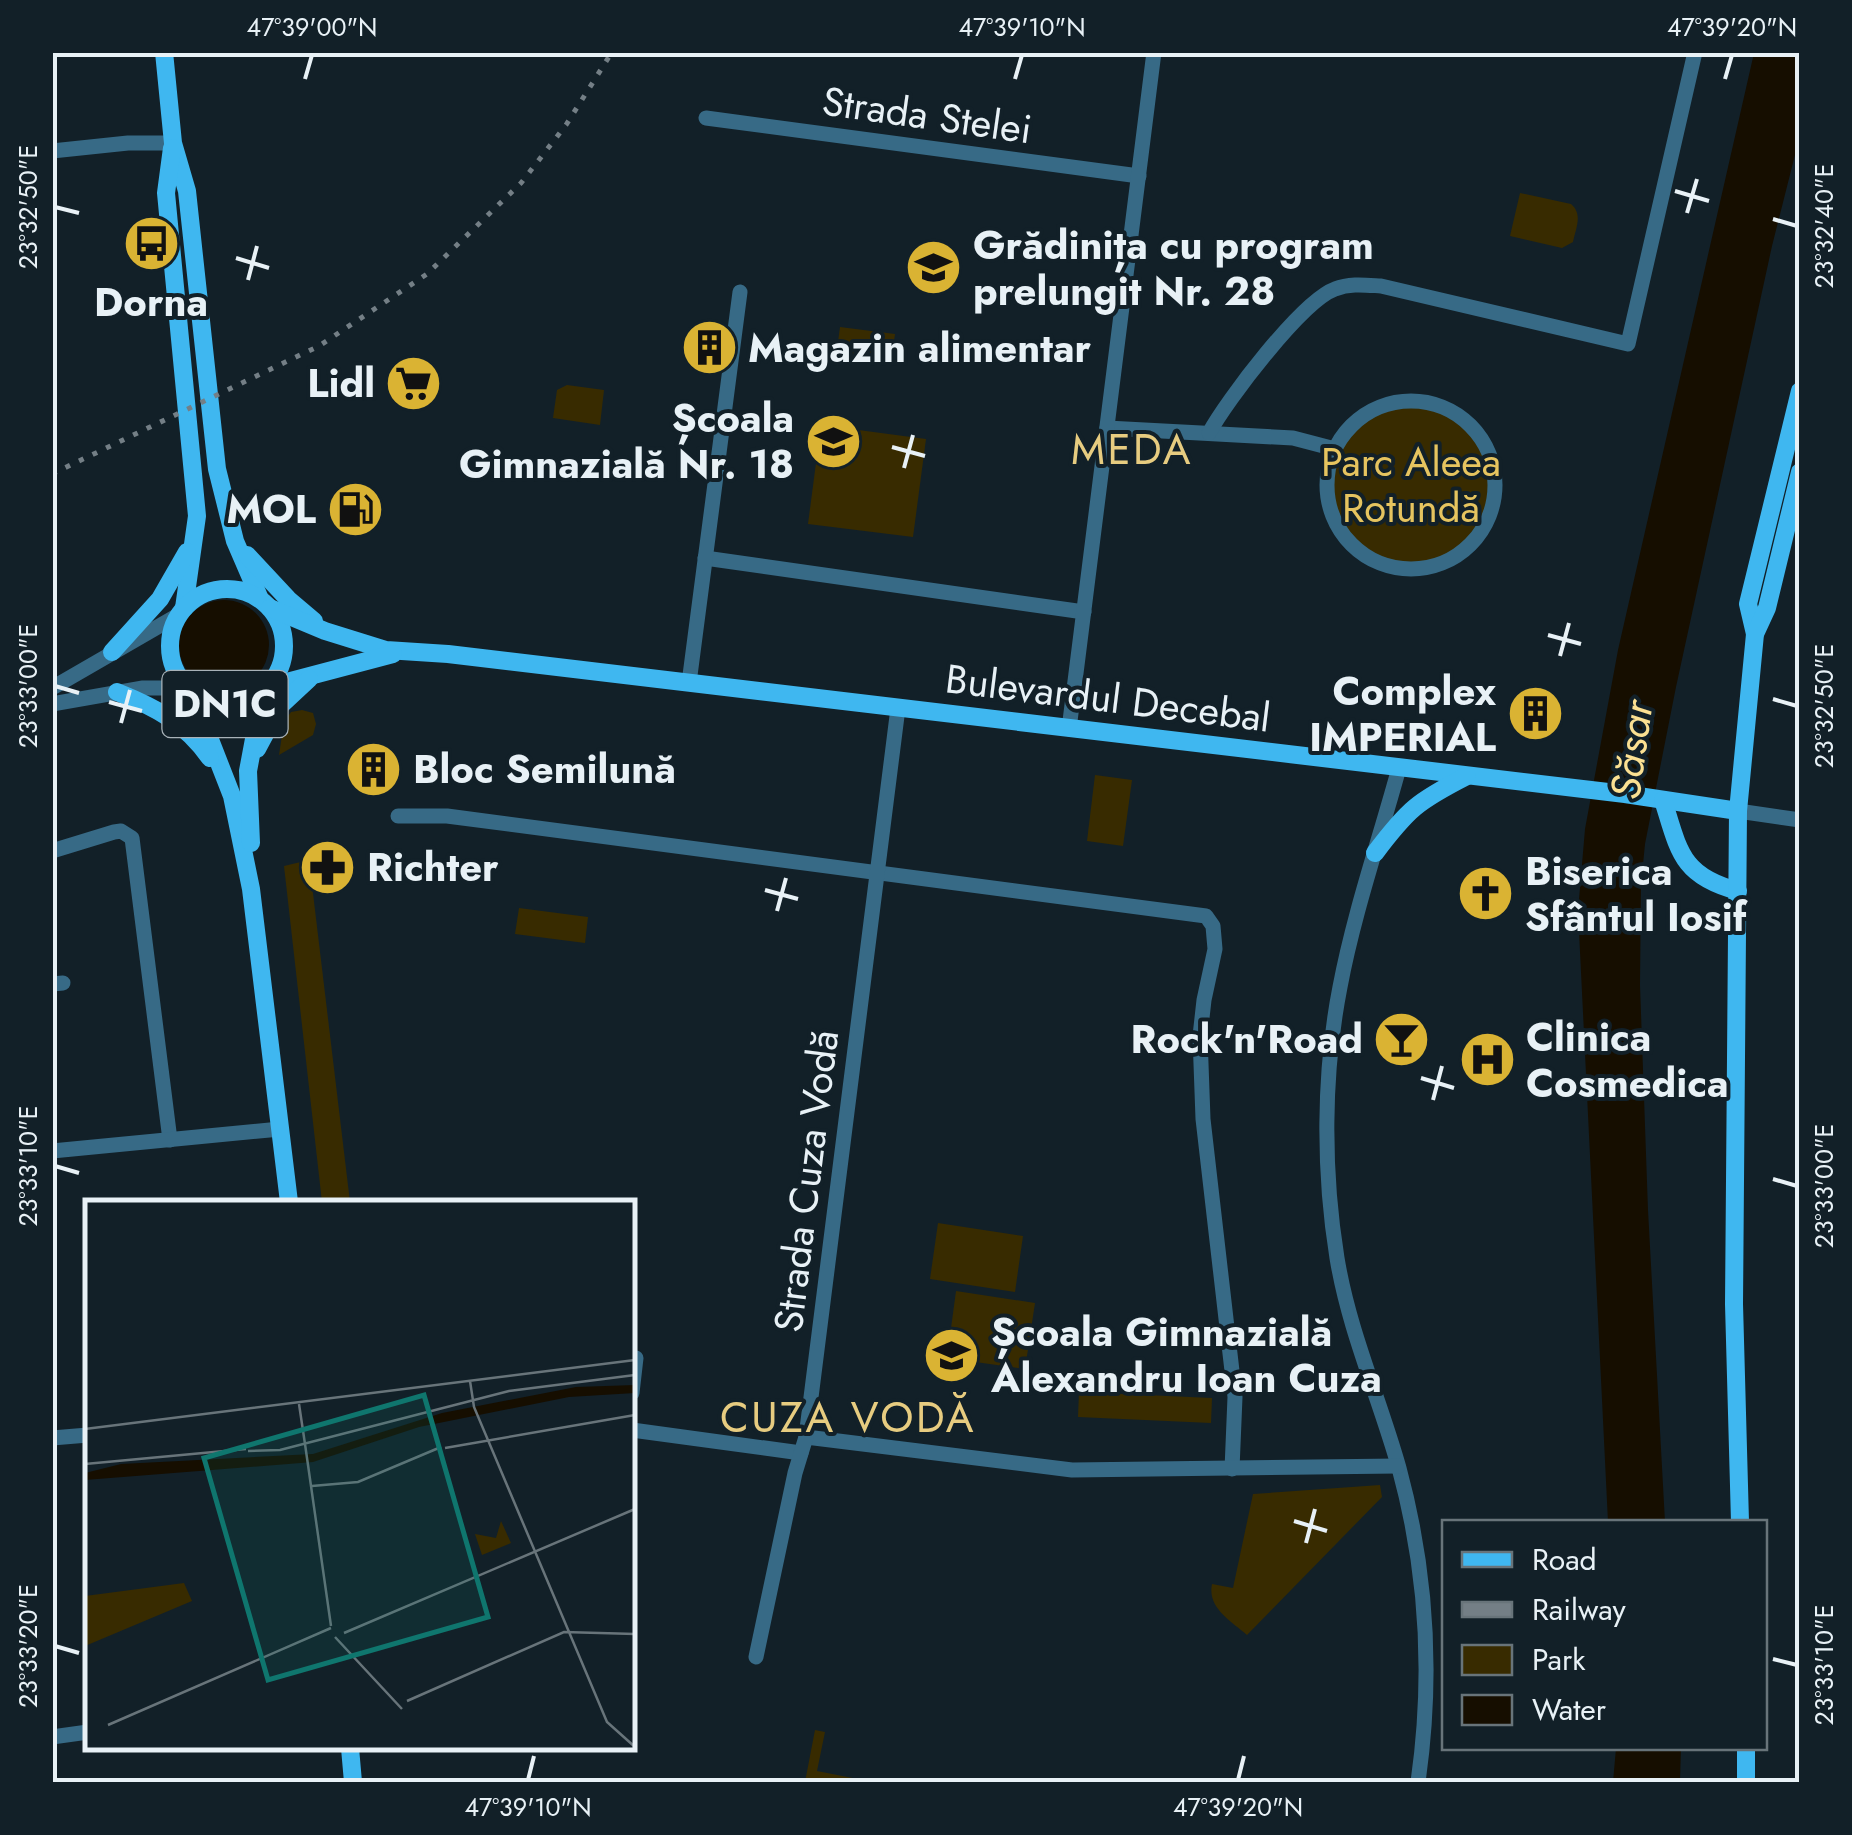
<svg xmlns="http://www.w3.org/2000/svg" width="1852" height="1835" font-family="Jost,sans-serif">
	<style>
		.green { fill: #382b00 }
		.water { fill: #160e00 }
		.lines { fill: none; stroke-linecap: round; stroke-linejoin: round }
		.minor { stroke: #376a86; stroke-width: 15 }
		.major { stroke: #3fb7f0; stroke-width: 18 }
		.rail { stroke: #747f86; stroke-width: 5; stroke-dasharray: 5 10; stroke-linecap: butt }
		.ticks { fill: none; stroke: #e8f1f6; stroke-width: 4 }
		.labels { text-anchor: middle; stroke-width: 8; stroke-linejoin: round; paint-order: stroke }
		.shield { fill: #122028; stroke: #a8b2b8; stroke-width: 2.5 }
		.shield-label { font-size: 38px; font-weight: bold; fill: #e8f1f6 }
		.street-label { font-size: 40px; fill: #e8f1f6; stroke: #122028 }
		.poi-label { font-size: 40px; font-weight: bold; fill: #e8f1f6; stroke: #122028; text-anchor: start }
		.park-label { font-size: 40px; fill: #e6c45f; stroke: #122028 }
		.neighbourhood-label { font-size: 42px; letter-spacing: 2.5px; fill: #e7cc80; stroke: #122028 }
		.water-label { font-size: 42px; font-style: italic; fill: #fbe092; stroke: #122028 }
		.inset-road { fill: none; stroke: #68747a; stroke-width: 2.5 }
		.view { fill: #0f766e; fill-opacity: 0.15; stroke: #0f766e; stroke-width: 5 }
		.inset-edge { fill: none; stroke: #e8f1f6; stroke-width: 5 }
		.neatline { fill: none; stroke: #e8f1f6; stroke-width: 4 }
		.ticks-label { font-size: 25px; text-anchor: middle; fill: #e8f1f6 }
	</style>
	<rect width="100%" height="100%" fill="#122028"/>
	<!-- green -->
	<g class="green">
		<path d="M1520,193L1571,204C1583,214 1576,228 1573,242L1562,248L1510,236Z"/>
		<path d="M840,327L895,334L891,364L836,357Z"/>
		<path d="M567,385L604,390L600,425L553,418L557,390Z"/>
		<circle cx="1411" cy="485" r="80"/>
		<path d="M821,425L926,439L913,537L808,524Z"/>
		<path d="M302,710L313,713L316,724L313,735L279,755L284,722L291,712Z"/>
		<path d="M1095,775L1132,780L1123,846L1087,841Z"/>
		<path d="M309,860L350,1202H322L284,866Z"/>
		<path d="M519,908L588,917L585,943L515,934Z"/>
		<path d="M938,1223L1023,1236L1015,1292L930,1279Z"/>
		<path d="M956,1291L1035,1303L1025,1369L947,1358Z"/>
		<path d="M1079,1392L1212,1398L1211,1423L1078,1417Z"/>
		<path d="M1380,1485L1382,1497L1247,1635C1231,1621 1207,1608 1212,1584L1233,1588L1253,1494Z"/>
		<path d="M815,1730L825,1732L817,1771L873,1782H805Z"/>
	</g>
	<!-- water -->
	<g class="water">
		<path d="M1754,53H1799V139L1772,246L1676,687L1645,844L1641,885L1640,985L1648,1210L1665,1522H1608L1578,911L1585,829L1618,650Z"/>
		<circle cx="224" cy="645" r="45"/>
		<path d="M1616,1748H1681L1680,1782H1613Z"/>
	</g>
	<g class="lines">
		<!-- minor -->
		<g class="minor">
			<path d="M706,118L1139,176"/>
			<path d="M52,151L128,143H173"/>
			<circle cx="1411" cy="485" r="84"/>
			<path d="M1107,428L1293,438L1335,449"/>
			<path d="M1209,433C1227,400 1302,301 1335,289C1350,283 1365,285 1381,286L1628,344L1695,52"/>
			<path d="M705,558L1084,612"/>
			<path d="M689,683L740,292"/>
			<path d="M52,688L180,614"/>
			<path d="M52,704L143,688H188"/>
			<path d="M1069,729L1154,52"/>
			<path d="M1399,768C1379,841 1354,913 1340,987C1323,1074 1323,1171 1337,1258C1349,1331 1379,1397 1399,1468C1427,1571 1433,1677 1418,1782"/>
			<path d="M1738,811L1800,820"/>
			<path d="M398,816H447L1206,916L1213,926L1215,949L1204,1000L1200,1036L1203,1119L1235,1397L1232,1469"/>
			<path d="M52,851L114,832L121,831L132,838L170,1140"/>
			<path d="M52,984L63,983"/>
			<path d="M52,1151L280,1129"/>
			<path d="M632,1358H636L632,1393"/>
			<path d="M632,1430L801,1453"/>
			<path d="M806,1437L1072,1470L1398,1466"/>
			<path d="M52,1438L88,1435"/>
			<path d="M756,1657L795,1473L806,1437L898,708"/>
			<path d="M52,1737L88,1732"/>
		</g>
		<!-- major -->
		<g class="major">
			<path d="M164,52L173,143L187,191L217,469L235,541L260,599"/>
			<path d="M172,148L166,193L197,516L184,608"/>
			<path d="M247,555L288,599L314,621"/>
			<circle cx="227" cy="646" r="57"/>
			<path d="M270,608L325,631L386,650L448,654L1625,794L1738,811"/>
			<path d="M1755,634L1748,604L1800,391"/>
			<path d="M112,652L160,599L187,552"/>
			<path d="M268,687L393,654"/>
			<path d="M191,691L232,796L251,889L289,1202"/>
			<path d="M117,692C157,708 185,723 210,758"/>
			<path d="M257,749L280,706L309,679"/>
			<path d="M1663,800C1679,851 1681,876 1738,891"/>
			<path d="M251,843L248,771L263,691"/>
			<path d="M1375,853C1408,809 1418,801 1467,776"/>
			<path d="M1740,1522L1734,1304L1738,811L1755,634L1767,608L1800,472"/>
			<path d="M350,1748L353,1782"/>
			<path d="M1746,1782V1748"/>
		</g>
		<!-- rail -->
		<path class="rail" d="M52,474L319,346L427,274L521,183L566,125L612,52"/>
	</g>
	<!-- ticks -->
	<path class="ticks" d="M305,79L312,55M1015,79L1022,55M1725,79L1732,55M1675,191L1709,201M55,207L79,213M1687,213L1697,179M1773,219L1797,226M236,258L269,268M248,280L257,246M892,447L925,456M904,468L913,435M1548,635L1581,644M1560,656L1569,623M55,686L79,693M1773,699L1797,706M109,702L142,711M121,723L130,690M765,890L798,899M777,911L786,878M1421,1078L1454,1088M1433,1100L1442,1066M55,1166L79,1173M1773,1179L1797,1186M1294,1521L1327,1531M1306,1543L1315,1509M55,1646L79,1653M1773,1659L1797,1665M528,1780L534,1756M1238,1780L1244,1756"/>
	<!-- icons -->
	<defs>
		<symbol id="bus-disc" viewBox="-11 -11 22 22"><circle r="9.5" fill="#dab333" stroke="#122028"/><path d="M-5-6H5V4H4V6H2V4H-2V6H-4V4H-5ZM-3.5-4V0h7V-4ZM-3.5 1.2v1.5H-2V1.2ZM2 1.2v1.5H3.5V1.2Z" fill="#111"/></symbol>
		<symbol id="school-disc" viewBox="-11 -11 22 22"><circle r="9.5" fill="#dab333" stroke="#122028"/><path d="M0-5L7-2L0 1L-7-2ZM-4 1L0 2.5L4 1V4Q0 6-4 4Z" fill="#111"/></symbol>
		<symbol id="building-disc" viewBox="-11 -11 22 22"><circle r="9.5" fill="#dab333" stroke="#122028"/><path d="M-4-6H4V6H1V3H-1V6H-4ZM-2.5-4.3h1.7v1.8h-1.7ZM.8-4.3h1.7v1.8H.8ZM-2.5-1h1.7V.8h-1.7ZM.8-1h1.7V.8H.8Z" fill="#111"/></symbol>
		<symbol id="supermarket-disc" viewBox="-11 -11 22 22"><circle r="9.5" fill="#dab333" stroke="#122028"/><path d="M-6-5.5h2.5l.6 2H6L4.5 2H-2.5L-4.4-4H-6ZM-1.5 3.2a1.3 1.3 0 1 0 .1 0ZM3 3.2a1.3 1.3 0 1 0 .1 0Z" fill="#111"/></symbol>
		<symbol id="fuel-disc" viewBox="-11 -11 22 22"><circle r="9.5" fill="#dab333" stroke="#122028"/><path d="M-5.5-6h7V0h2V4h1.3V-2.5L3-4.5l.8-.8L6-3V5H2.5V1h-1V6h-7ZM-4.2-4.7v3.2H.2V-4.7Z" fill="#111"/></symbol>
		<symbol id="pharmacy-disc" viewBox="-11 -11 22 22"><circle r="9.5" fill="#dab333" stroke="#122028"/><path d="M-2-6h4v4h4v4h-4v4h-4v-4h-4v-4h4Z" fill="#111"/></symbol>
		<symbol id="church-disc" viewBox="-11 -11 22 22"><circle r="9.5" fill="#dab333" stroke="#122028"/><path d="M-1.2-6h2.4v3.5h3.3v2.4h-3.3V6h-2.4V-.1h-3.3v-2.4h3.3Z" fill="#111"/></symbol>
		<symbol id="bar-disc" viewBox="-11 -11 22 22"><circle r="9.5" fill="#dab333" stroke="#122028"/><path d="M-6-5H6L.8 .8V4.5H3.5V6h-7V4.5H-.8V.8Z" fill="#111"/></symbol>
		<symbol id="hospital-disc" viewBox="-11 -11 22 22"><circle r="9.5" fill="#dab333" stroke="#122028"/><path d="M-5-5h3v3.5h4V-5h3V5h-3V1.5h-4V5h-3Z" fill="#111"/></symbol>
	</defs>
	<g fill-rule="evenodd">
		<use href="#bus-disc" x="120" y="212" width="63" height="63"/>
		<use href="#school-disc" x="902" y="236" width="63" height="63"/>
		<use href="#building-disc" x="678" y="316" width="63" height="63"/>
		<use href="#supermarket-disc" x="382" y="352" width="63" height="63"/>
		<use href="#school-disc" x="802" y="410" width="63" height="63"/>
		<use href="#fuel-disc" x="324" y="478" width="63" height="63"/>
		<use href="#building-disc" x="1504" y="682" width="63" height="63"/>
		<use href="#building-disc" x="342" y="738" width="63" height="63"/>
		<use href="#pharmacy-disc" x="296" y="836" width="63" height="63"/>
		<use href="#church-disc" x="1454" y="862" width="63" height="63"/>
		<use href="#bar-disc" x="1370" y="1008" width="63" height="63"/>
		<use href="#hospital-disc" x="1456" y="1028" width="63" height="63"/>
		<use href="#school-disc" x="920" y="1324" width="63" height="63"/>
	</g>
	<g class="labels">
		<!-- shield labels -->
		<rect class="shield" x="162.5" y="671" width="125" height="66" rx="8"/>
		<g class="shield-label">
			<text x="225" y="717">DN1C</text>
		</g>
		<!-- street labels -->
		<g class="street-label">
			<text transform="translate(927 115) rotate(8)" y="14">Strada Stelei</text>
			<text transform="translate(1108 698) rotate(7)" y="14">Bulevardul Decebal</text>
			<text transform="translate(806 1181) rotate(-83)" y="14">Strada Cuza Vodă</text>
		</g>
		<!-- poi labels -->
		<g class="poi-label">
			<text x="973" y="259">Grădinița cu program<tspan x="973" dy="46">prelungit Nr. 28</tspan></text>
			<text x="151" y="316" text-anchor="middle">Dorna</text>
			<text x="748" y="362">Magazin alimentar</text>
			<text x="375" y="397" text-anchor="end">Lidl</text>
			<text x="794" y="432" text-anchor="end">Școala<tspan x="794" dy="46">Gimnazială Nr. 18</tspan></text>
			<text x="316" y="523" text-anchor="end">MOL</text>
			<text x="1496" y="705" text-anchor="end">Complex<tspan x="1496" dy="46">IMPERIAL</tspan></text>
			<text x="413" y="783">Bloc Semilună</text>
			<text x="367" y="881">Richter</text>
			<text x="1525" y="885">Biserica<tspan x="1525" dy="46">Sfântul Iosif</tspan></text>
			<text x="1526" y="1051">Clinica<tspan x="1526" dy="46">Cosmedica</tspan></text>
			<text x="1363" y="1053" text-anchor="end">Rock'n'Road</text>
			<text x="991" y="1346">Școala Gimnazială<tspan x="991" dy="46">Alexandru Ioan Cuza</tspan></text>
		</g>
		<!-- park labels -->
		<g class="park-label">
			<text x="1411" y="476">Parc Aleea<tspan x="1411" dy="46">Rotundă</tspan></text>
		</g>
		<!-- neighbourhood labels -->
		<g class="neighbourhood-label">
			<text x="1132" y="464">MEDA</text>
			<text x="848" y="1432">CUZA VODĂ</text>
		</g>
		<!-- water labels -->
		<g class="water-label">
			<text transform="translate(1631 750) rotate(-82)" y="15">Săsar</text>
		</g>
	</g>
	<!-- overview -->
	<g transform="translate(85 1200)">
		<rect width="550" height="550" fill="#122028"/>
		<path d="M416,321L426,343L397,355L390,334L411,338ZM99,383L107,401L0,446V396Z" fill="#382b00"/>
		<path d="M550,185V193L484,197L334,227L228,262L0,280V273L36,264L228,254L357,213L491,187Z" fill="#160e00"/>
		<path class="inset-road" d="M385,181L389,207L522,522L550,547M214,204L220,244M0,229L550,160M220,244L246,426M360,248L550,215M163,251L195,250L424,191L550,175M0,264L161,249M227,286L273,282L356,247M259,433L550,309M250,437L317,509M322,501L479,432L550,434M23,525L246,428"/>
		<path class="view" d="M339,195L403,417L183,480L119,258Z"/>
		<rect width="550" height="550" class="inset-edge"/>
	</g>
	<!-- border -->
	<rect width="1852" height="1835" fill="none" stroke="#122028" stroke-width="110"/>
	<!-- legend -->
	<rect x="1442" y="1520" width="325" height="230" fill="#122028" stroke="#68747a" stroke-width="2.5"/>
	<rect x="1462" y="1552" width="50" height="15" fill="#3fb7f0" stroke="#68747a" stroke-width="2.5"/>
	<text x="1532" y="1570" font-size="30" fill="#e8f1f6">Road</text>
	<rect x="1462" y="1602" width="50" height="15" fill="#747f86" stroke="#68747a" stroke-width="2.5"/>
	<text x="1532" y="1620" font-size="30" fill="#e8f1f6">Railway</text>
	<rect x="1462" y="1645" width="50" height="30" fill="#382b00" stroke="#68747a" stroke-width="2.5"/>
	<text x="1532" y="1670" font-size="30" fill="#e8f1f6">Park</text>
	<rect x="1462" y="1695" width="50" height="30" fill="#160e00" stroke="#68747a" stroke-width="2.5"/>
	<text x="1532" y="1720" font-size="30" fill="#e8f1f6">Water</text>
	<rect x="55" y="55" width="1742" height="1725" class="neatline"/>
	<g class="ticks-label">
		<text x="312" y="36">47°39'00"N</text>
		<text x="1022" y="36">47°39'10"N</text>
		<text x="1732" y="36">47°39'20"N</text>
		<text transform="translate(28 207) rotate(-90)" y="9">23°32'50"E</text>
		<text transform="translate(1824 226) rotate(-90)" y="9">23°32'40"E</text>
		<text transform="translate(28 686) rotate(-90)" y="9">23°33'00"E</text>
		<text transform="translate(1824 706) rotate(-90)" y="9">23°32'50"E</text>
		<text transform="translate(28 1166) rotate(-90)" y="9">23°33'10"E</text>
		<text transform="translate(1824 1186) rotate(-90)" y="9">23°33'00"E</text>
		<text transform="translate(28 1646) rotate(-90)" y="9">23°33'20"E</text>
		<text transform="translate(1824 1665) rotate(-90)" y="9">23°33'10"E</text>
		<text x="528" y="1816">47°39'10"N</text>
		<text x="1238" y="1816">47°39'20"N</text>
	</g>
</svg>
